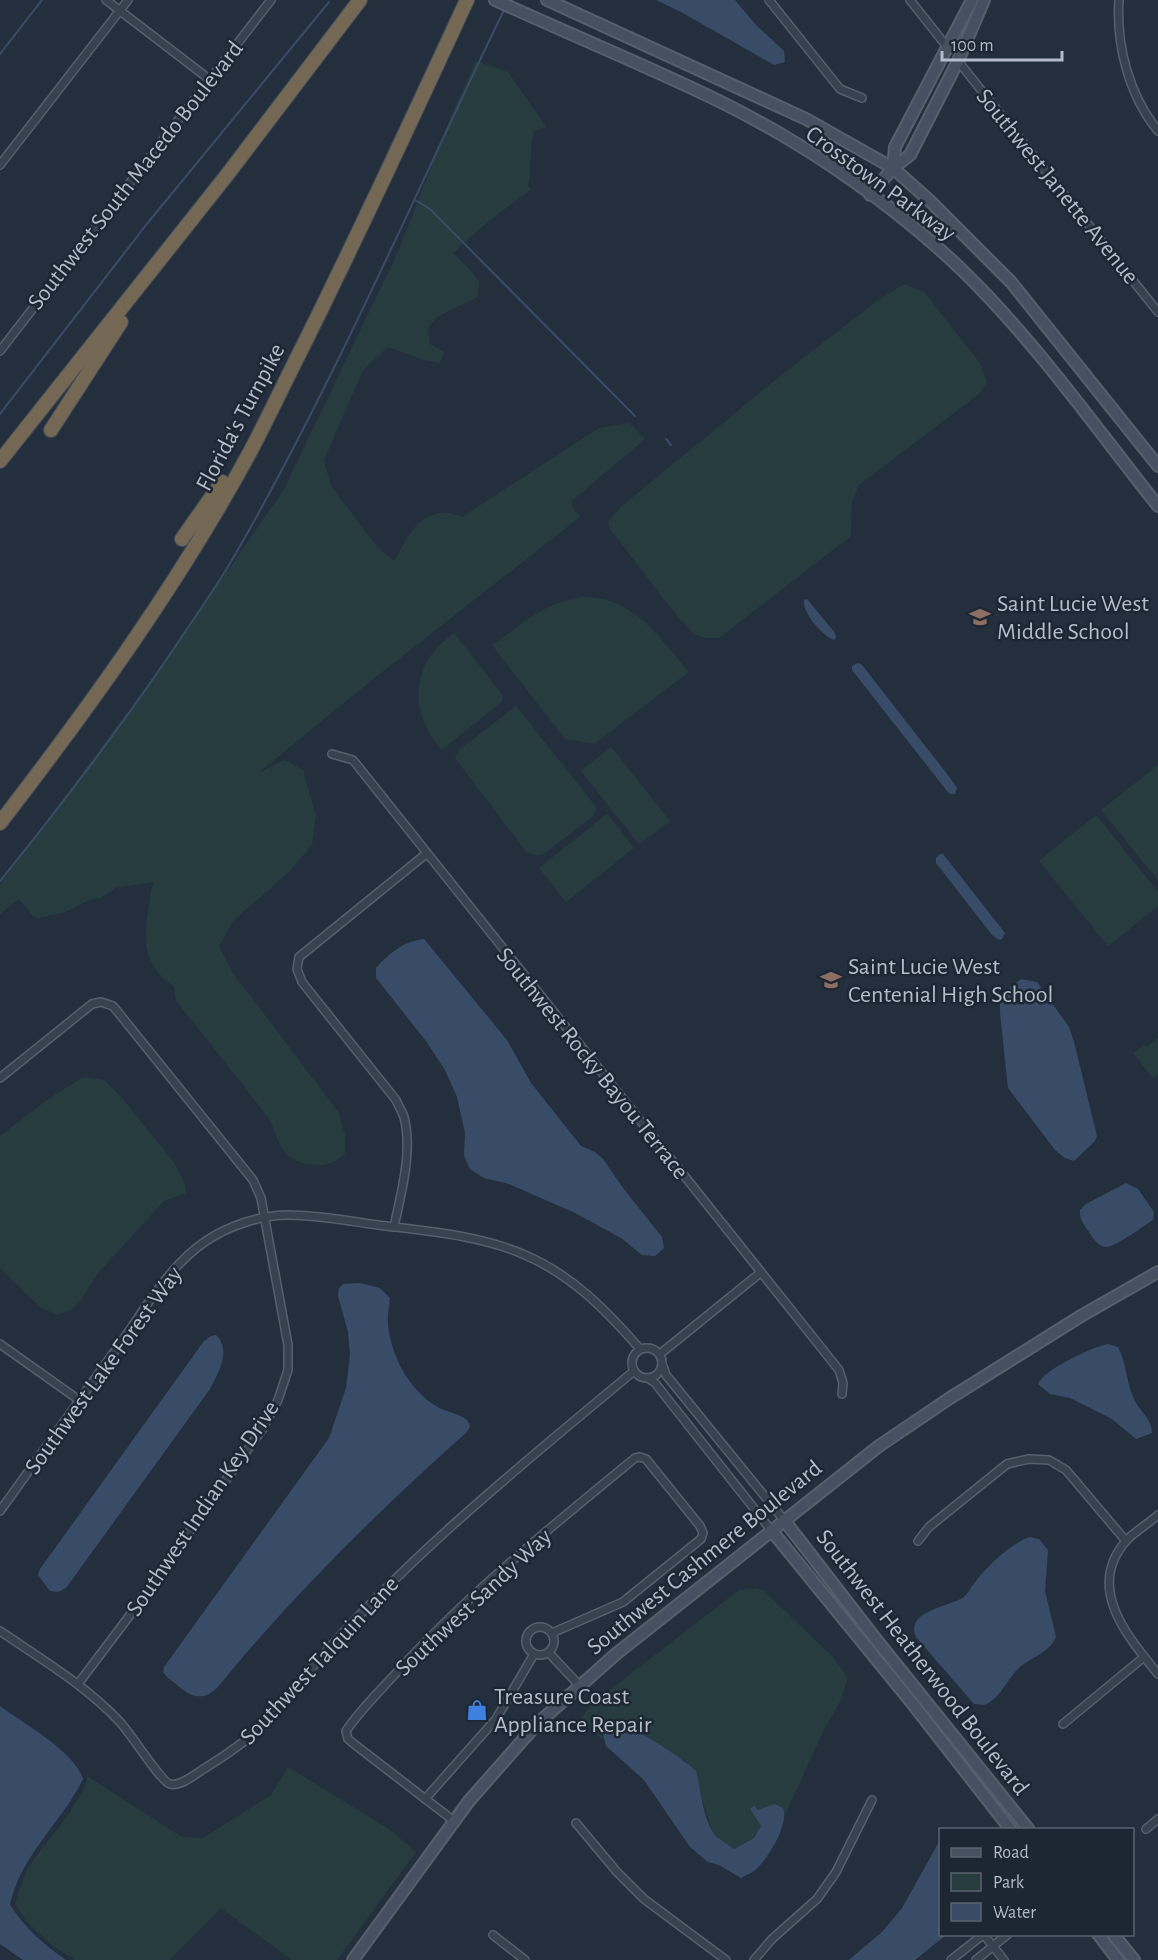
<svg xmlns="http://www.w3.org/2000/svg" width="1158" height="1960" font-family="'Alegreya Sans',sans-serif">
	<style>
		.green { fill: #263c3f }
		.water { fill: #394c67 }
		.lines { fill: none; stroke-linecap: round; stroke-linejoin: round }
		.stream { stroke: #394c67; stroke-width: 2 }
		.street-casing { stroke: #565f6c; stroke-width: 10 }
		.secondary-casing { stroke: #565f6c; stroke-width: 14 }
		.highway-casing { stroke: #434c59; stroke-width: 16 }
		.street { stroke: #38414e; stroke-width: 7 }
		.secondary { stroke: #465061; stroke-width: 10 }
		.highway { stroke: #746855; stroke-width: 14 }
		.labels { text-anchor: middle; stroke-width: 5; stroke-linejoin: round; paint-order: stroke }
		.street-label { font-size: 24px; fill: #b4bcc9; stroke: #1d2633 }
		.poi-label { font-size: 24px; fill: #b4bcc9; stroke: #1d2633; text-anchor: start }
	</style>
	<rect width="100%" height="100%" fill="#242f3e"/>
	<!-- green -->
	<g class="green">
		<path d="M476,61L508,72L546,127L534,131C529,149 532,167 528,186L531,189L484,225L453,253L470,270L479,282L478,297L437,317L428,328L430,344L444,352L440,363L424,360L388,347L363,370L324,460L331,486L379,549L394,561C406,541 416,514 443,513C449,512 456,515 462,517L599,428L629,423L645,439L572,501V506L580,517L372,680L258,773L284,760L303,770L316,816L312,845L289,872L234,920L219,946L233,973L339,1113L345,1135V1153C332,1169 307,1168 290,1157C277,1148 277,1130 268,1118C238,1078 207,1039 176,1001L174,986C142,965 143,939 149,905C150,897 151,889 154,882L115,888L101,898L89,900L65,912L39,918L33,916L19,899L0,914V884L154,676L283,491L398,252L451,116Z"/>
		<path d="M904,284L924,292L980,363L987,382L979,394L859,485L852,502L851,536L719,638H706L695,635L677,616L610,529L608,522L623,505L789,369L877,301Z"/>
		<path d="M582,597C632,595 660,638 689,672L594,744L565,739L492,645C526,622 539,605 582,597Z"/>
		<path d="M454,633L502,694V701L442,750C415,721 409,680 436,649C441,643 448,638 454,633Z"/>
		<path d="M516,706L597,808L593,816L544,854L538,855L527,853L455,758L459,750Z"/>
		<path d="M611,747L670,821L639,844L581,771Z"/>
		<path d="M1158,765V880L1101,810Z"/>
		<path d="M607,814L634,848L566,902L539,868Z"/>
		<path d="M1096,815L1158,892V906L1108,946L1039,861Z"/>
		<path d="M1158,1038V1074L1153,1078L1133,1053L1144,1045L1147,1047Z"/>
		<path d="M83,1077L104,1080L122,1098L175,1164L185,1184L186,1193L164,1201L98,1273L81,1300L71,1310L57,1315L40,1307L0,1268V1136L47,1100Z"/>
		<path d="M756,1588L763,1590L832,1656L848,1678L841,1700L823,1732L785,1815L783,1808L775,1804L763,1810L750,1809L761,1826L754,1838L734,1849L719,1839L713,1832L698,1787V1778L685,1761L615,1723L602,1730L603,1740L579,1720L593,1703L739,1590Z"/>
		<path d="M288,1767L389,1829L416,1852L337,1960H292L221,1908L169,1960H75L53,1946L26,1921L15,1904C18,1890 23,1878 30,1865C42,1846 88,1796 87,1776L182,1837L203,1838L271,1795Z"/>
	</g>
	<!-- water -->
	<g class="water">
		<path d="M656,0H735L756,25L784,51L785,62L774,65L681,12Z"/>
		<path d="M807,599L835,633L836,638L834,640C823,636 802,613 804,600Z"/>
		<path d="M858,663L862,665L951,779L957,788L955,794H950L947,791L852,670V666Z"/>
		<path d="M940,854H943L1005,933L1002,939L999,940L992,935L936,863V858Z"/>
		<path d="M424,939L507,1040L531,1083L581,1146L595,1152L603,1159L623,1188L662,1237L664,1248L655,1256L642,1255L621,1238L575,1213L509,1184L484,1178L470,1169L464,1156L465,1133L457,1097L445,1070L426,1041L376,978V968C389,953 404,941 424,939Z"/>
		<path d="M1021,979L1037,982L1069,1027L1074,1042L1097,1136L1095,1141L1074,1161L1065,1158L1055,1150L1008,1088L1000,1013V1000L1004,992Z"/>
		<path d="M1126,1183L1138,1189L1154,1212L1153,1220C1143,1226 1117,1246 1107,1247C1098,1247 1093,1238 1089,1232C1084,1225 1079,1218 1080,1210L1086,1204Z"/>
		<path d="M360,1283L380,1288L390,1298C389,1307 387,1317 388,1325C392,1358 409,1389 436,1406C446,1413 468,1414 470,1426L467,1432C377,1512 292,1596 216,1689C196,1706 184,1690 167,1677L163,1672L164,1667L329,1438L346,1388L350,1355L348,1332L338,1296L339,1288L343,1284Z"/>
		<path d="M216,1335C232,1351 218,1373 210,1389L66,1588L58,1592L50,1591L38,1575L40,1569L204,1341L211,1336Z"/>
		<path d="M1108,1344L1118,1347C1127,1364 1126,1384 1135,1401C1141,1413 1152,1419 1152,1433L1136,1439L1112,1419L1070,1398L1050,1394L1038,1384C1043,1370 1092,1347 1108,1344Z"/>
		<path d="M1030,1537L1039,1539L1048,1550L1045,1591L1056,1637C1049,1653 1033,1656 1020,1667C1008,1677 1000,1700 984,1705C983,1705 975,1704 974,1704L916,1637C904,1610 952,1607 965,1596C968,1594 970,1588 973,1585C985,1568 1011,1543 1030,1537Z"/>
		<path d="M0,1706C23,1723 75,1752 83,1779C62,1822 20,1856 10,1905C25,1928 44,1945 66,1960H23L0,1944Z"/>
		<path d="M615,1723C633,1725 682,1758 696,1771C701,1790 703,1824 718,1838C723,1842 729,1845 734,1849L754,1838L761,1826L750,1809L754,1806L758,1810L775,1804L783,1808C789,1822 771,1853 761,1864C756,1871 749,1874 741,1878L719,1865L708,1862L690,1847L644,1780L606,1746L602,1731Z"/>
		<path d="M940,1840V1934L946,1935L915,1960H849L882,1932L902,1908Z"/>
	</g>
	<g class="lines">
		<!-- stream -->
		<g class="stream">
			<path d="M0,54L42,0"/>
			<path d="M415,200L430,209L635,416"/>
			<path d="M0,414L146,225L329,2"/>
			<path d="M666,439L671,445"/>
			<path d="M0,881C65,801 128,718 185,632C201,608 218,584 232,560C335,382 415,193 505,8"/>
		</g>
		<defs>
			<g id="street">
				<path d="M106,0L209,79"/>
				<path d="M769,0L840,89L862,98"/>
				<path d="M910,0L948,48"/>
				<path d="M1119,0C1116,46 1129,95 1158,131"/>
				<path d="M958,61L1158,312"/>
				<path d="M0,165L128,0"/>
				<path d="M0,351L271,0"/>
				<path d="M332,754L353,760L839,1370L843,1383L842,1394"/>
				<path d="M0,1078L92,1004L101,1002L113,1006L253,1180L261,1198L288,1345V1370L278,1400L263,1428L127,1619L78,1684"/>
				<path d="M394,1227C401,1193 413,1152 404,1117C402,1111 398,1105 396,1100L302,982L297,969L299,957L426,854"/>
				<path d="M0,1344L79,1400"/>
				<circle cx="647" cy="1363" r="15"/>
				<path d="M660,1354L760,1273"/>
				<path d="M663,1366L666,1375L784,1520"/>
				<path d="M648,1378L655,1383L771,1530"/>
				<path d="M0,1511C40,1455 81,1398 122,1341C146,1307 170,1265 206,1241C228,1226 261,1215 288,1215C317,1215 349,1221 378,1225C426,1231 480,1235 525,1255C572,1275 607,1311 640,1349"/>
				<path d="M1158,1515C1148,1524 1134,1532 1126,1541C1085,1588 1128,1637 1158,1674"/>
				<path d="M918,1541L929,1527L1007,1464L1029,1459L1049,1460L1066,1470L1126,1541"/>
				<circle cx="540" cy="1641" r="14"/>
				<path d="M0,1631C41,1659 85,1685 119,1721C130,1732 161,1782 170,1784C180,1787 194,1775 202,1770C223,1757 243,1744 261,1727C282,1708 298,1683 317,1662C411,1553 524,1463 634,1371"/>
				<path d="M549,1653L579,1685"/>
				<path d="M1063,1724L1144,1657"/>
				<path d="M425,1799L496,1719L534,1654"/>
				<path d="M454,1821L354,1744L348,1739L346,1731C360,1710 380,1691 397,1672C469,1593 552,1526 635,1458L640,1457L646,1459L700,1526L703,1533L701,1539L623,1602L552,1633"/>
				<path d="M576,1823L617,1872L644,1899L726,1960"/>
				<path d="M1146,1829L1158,1819"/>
				<path d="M493,1935L525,1960"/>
				<path d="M984,1935L1004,1960"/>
				<path d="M754,1960L772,1939L817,1899L836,1872L872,1800"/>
				<path d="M951,1960L984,1934"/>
				<path d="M976,1960L1008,1934"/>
			</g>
			<g id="secondary">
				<path d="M495,0C569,34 645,65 719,101C806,144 894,204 964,272C1035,341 1096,428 1158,506"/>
				<path d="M547,0L806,119L893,168L930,201L1011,282L1158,466"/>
				<path d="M893,168L895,147L972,0"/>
				<path d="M870,195L893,168L910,155L958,61L984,0"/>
				<path d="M784,1520L875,1638L1029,1830"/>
				<path d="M771,1530L912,1703L1011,1830"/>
				<path d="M1098,1934L1118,1960"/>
				<path d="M1113,1934L1134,1960"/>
				<path d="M353,1960L469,1801L536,1725L616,1654L879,1446L950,1398L1081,1316L1158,1272"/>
			</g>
			<g id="highway">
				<path d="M51,430L121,322"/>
				<path d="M0,461L227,175L360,0"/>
				<path d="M182,539L222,482"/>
				<path d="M0,823C91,705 179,583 250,452C266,422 280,392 295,362C355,243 411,121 467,0"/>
			</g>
		</defs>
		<!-- street casing -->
		<use href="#street" class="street-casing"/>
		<!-- secondary casing -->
		<use href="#secondary" class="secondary-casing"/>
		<!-- highway casing -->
		<use href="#highway" class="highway-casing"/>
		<!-- street -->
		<use href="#street" class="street"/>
		<!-- secondary -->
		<use href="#secondary" class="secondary"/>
		<!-- highway -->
		<use href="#highway" class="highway"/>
	</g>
	<!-- icons -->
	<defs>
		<symbol id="school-bare" viewBox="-9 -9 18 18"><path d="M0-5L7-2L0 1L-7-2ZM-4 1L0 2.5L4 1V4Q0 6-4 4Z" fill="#8d6e63" stroke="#1d2633" stroke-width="2.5" paint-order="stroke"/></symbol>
		<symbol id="shop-bare" viewBox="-9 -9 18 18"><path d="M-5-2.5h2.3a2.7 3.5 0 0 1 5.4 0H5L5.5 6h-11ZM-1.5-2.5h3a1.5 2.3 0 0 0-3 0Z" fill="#3f7fe0" stroke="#1d2633" stroke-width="2.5" paint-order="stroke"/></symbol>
	</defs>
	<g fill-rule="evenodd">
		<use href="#school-bare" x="965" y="602" width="30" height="30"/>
		<use href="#school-bare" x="816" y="965" width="30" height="30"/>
		<use href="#shop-bare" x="462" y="1695" width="30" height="30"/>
	</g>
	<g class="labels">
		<!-- street labels -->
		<g class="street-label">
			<text transform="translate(135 175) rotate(-52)" y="8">Southwest South Macedo Boulevard</text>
			<text transform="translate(881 183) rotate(36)" y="8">Crosstown Parkway</text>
			<text transform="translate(1058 186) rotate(51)" y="8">Southwest Janette Avenue</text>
			<text transform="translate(240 417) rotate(-62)" y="8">Florida's Turnpike</text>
			<text transform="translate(593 1063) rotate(51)" y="8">Southwest Rocky Bayou Terrace</text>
			<text transform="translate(103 1370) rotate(-54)" y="8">Southwest Lake Forest Way</text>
			<text transform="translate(202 1508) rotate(-56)" y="8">Southwest Indian Key Drive</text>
			<text transform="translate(704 1557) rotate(-39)" y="8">Southwest Cashmere Boulevard</text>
			<text transform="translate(473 1602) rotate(-43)" y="8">Southwest Sandy Way</text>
			<text transform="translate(319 1660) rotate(-47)" y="8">Southwest Talquin Lane</text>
			<text transform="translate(923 1662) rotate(52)" y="8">Southwest Heatherwood Boulevard</text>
		</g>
		<!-- poi labels -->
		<g class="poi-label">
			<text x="997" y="611">Saint Lucie West<tspan x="997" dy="28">Middle School</tspan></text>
			<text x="848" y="974">Saint Lucie West<tspan x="848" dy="28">Centenial High School</tspan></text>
			<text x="494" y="1704">Treasure Coast<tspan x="494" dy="28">Appliance Repair</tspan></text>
		</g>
	</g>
	<!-- legend -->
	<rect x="939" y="1828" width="195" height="108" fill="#1d2633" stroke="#59626f" stroke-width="1.5"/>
	<rect x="951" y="1848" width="30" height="9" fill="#465061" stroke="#59626f" stroke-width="1.5"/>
	<text x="993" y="1858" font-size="18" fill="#b4bcc9">Road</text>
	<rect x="951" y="1873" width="30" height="18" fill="#263c3f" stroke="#59626f" stroke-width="1.5"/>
	<text x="993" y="1888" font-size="18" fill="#b4bcc9">Park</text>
	<rect x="951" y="1903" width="30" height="18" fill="#394c67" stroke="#59626f" stroke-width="1.5"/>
	<text x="993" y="1918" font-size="18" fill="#b4bcc9">Water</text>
	<!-- scale -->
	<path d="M942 51v9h120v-9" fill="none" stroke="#b4bcc9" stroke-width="3"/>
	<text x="951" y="51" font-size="18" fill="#b4bcc9" stroke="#1d2633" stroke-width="4.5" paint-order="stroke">100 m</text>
</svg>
